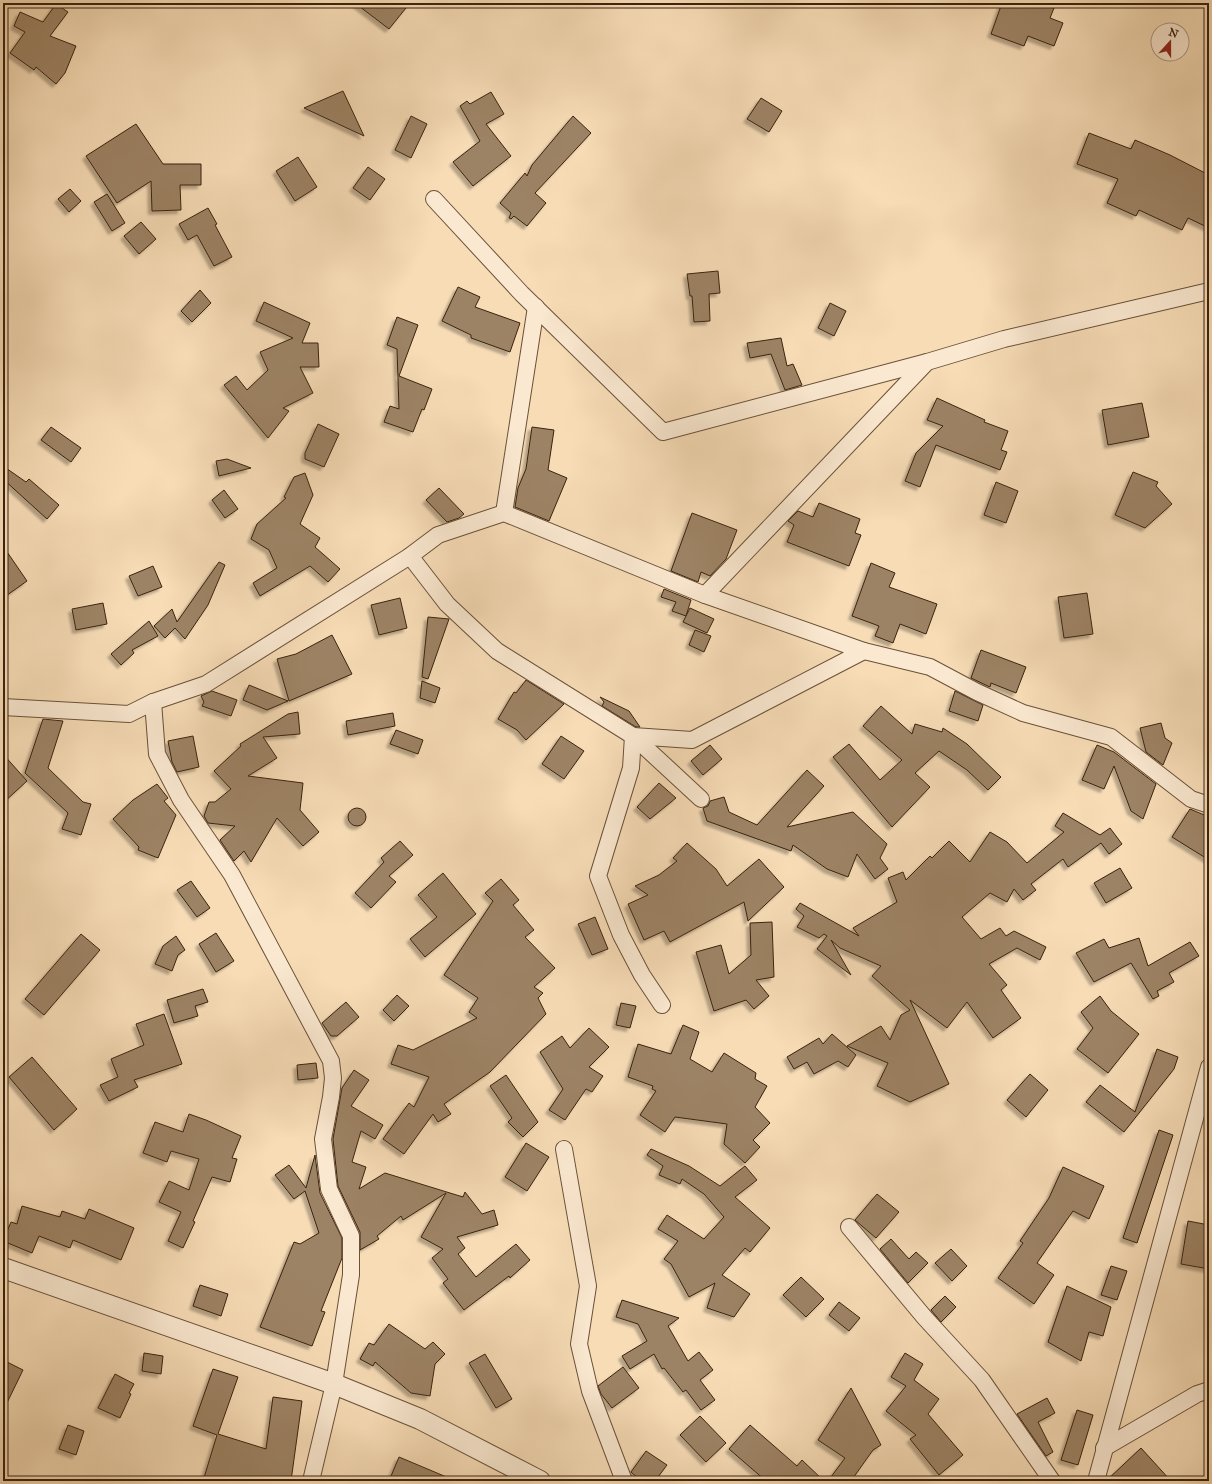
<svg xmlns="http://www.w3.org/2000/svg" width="1212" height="1484" font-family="'IM FELL Great Primer',serif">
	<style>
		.building { fill: #9d8365; stroke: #3b230e; filter: url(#shadow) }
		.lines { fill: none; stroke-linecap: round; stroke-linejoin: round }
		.minor-casing { stroke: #6a5138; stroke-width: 18 }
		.tertiary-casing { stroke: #6a5138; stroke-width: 22 }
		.minor { stroke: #fae8d0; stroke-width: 16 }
		.tertiary { stroke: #fae8d0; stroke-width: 20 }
	</style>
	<defs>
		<filter id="shadow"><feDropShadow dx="-3.5" dy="3.5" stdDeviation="1" flood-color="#0004"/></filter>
	</defs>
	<rect width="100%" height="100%" fill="#f7dcb6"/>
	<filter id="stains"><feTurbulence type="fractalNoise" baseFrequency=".005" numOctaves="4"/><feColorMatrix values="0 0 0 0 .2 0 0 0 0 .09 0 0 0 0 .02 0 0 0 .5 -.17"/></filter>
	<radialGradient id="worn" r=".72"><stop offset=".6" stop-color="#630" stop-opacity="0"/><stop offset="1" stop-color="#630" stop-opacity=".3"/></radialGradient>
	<!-- building -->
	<g class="building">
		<path d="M355,3H410L389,29Z"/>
		<path d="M1002,3H1056L1050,18L1063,23L1054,46L1028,36L1024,46L991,34Z"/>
		<path d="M56,4L68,12L50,36L76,46L65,73L56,84L36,67L34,70L10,53L25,32L14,26L20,12L43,22Z"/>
		<path d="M343,91L364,136L304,108Z"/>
		<path d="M491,92L504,114L486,124L511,156L473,186L453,162L480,141L460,106L467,101L470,104Z"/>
		<path d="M761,98L782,111L769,132L747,119Z"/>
		<path d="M411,116L427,124L411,158L395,150Z"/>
		<path d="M573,116L591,133L535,193L546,203L527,226L514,216L511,219L509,218L511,213L500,203L525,173L527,176L532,165Z"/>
		<path d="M136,124L163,164H201V185H180L181,210L152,211L151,181L117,203L86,156Z"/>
		<path d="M1089,133L1131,149L1135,140L1170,155L1209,175V228L1188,218L1182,230L1139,210L1136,216L1107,203L1118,179L1077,164Z"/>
		<path d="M298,157L317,187L295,201L276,171Z"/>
		<path d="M368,167L385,179L370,200L353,188Z"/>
		<path d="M70,189L81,201L69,212L58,199Z"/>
		<path d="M107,194L125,223L112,231L94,202Z"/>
		<path d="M208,208L217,224L215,225L232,257L214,266L197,235L188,240L179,224Z"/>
		<path d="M141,222L156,239L139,254L124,236Z"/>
		<path d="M718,271L720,293L709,294L710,321L694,322L692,296H690L687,274Z"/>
		<path d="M458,287L480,297L475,307L520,323L510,352L471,338V335L442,321Z"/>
		<path d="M200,290L211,303L192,322L181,311Z"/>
		<path d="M264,302L310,323L302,343H318L319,367H300L313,393L283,408L289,411L268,438L224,385L236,376L247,390L268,370L260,352L293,338L256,321Z"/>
		<path d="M830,303L846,311L834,336L818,328Z"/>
		<path d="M397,317L418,325L399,376L432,389L424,410L422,409L413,432L384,422L390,406L399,409L397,349L387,345Z"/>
		<path d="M781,338L787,366L793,364L802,385L785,390L771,354L750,358L747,343Z"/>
		<path d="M937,398L985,420L984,422L1008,431L1001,450L1007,452L1000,470L936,445L920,487L905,481L916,453L943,426L927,420Z"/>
		<path d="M1142,403L1149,437L1108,445L1102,410Z"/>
		<path d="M318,424L339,434L324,467L305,459V453Z"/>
		<path d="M51,427L81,448L71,462L41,440Z"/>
		<path d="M532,427L554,430L548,470L567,478L549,521L515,507L518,488L526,469Z"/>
		<path d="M227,459L251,468L219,476L216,461Z"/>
		<path d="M3,466L26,482L29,479L59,505L47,519L3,479Z"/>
		<path d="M1133,472L1158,482L1156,486L1172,504L1145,528L1115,515Z"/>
		<path d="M305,473L313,495L300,524L320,538L315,547L340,569L328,582L310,566L260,596L253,583L277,568L269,550L251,539L257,524L286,498L284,497L294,477Z"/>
		<path d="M996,482L1018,491L1006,523L984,515Z"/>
		<path d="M439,488L464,514L459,518L447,522L426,500Z"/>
		<path d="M224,490L238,509L225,518L212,500Z"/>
		<path d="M819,503L860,519L855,533L861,535L849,566L787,542L794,525L788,521L798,511L813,517Z"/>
		<path d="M692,513L737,530L726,559L710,576L701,572L698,582L671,571Z"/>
		<path d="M3,546L27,581L3,598Z"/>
		<path d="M219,562L225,565L208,605L185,639L175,628L165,638L154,626L172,609L177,622Z"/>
		<path d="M871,563L895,573L889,587L937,604L926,634L900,624L893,643L875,636L879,626L852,616Z"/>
		<path d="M153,566L162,587L138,596L129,576Z"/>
		<path d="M664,589L691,600L686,616L672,611L676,602L661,597Z"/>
		<path d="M1087,593L1093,634L1064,638L1058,597Z"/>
		<path d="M400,598L407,628L379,635L371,605Z"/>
		<path d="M103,603L107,624L76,630L72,609Z"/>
		<path d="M690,608L714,619L707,633L683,622Z"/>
		<path d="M428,617L449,619L428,679L422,677Z"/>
		<path d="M149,621L158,636L132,650L134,653L121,665L111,654Z"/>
		<path d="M695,630L711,636L704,652L689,645Z"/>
		<path d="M332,635L352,674L289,701L277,659L296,654Z"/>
		<path d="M981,650L1026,667L1016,693L991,683L990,687L971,678Z"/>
		<path d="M526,680L564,704L526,740L517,730L498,719L514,692L516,693Z"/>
		<path d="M422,681L440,688L435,703L420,698Z"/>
		<path d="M249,685L288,701L267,710L243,700Z"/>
		<path d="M212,691L237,700L231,716L202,706L204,702L201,696Z"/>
		<path d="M955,691L983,705L978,721L949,711Z"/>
		<path d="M600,697L629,711L640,727H636L602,706L604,702Z"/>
		<path d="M881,706L912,734L915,724L942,732L943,728L967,744L1001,777L988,790L967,770L939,751L915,773L930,787L892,827L833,757L849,744L880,780L902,760L863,726Z"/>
		<path d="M298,712L300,734L263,737L277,758L248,776L303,783L300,810L319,832L303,846L277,818L251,862L244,851L234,861L220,840L235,826L208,823L204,816L209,802H215L231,789L214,771L241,746L240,744L288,714Z"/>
		<path d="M393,713L395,726L348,735L346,721Z"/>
		<path d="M43,719L63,721L48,768L83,802L91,804L81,835L62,829L68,813L25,773Z"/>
		<path d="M1161,723L1165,738L1172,743L1163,765L1146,752L1140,728Z"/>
		<path d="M396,730L423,740L418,754L390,744Z"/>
		<path d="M193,736L199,767L177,772L172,762L168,741Z"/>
		<path d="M561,736L584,751L564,779L542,764Z"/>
		<path d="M710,745L722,759L703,775L691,761Z"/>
		<path d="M1097,745L1114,752L1156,784L1143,819L1131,811L1114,766L1104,789L1082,780Z"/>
		<path d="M3,754L27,781L3,803Z"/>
		<path d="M807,770L824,786L787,827L853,812L887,844L880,858L888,869L875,879L857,854L848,877L827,869L793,845L791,851L707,821L703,808L708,806L710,801L724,797L729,812L757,825Z"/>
		<path d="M659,783L676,798L650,819L637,807Z"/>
		<path d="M157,784L168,798L164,801L176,815L158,858L138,850L139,847L113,819L133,800Z"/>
		<circle cx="357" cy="817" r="9"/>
		<path d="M1190,809L1209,817V860L1172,837Z"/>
		<path d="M1063,813L1100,835L1110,828L1122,844L1109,854L1101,843L1068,867L1063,859L1031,884L1036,890L1023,900L1014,889L1007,902L990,893L962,917L981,939L1000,928L1006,936L1014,931L1046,947L1040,960L1017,948L989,964L1007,985L1001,990L1021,1018L993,1038L967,1002L947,1028L910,1000L949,1084L910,1102L877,1086L888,1063L847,1046L881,1026L890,1040L901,1015L910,1010L872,976L881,966L840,948L831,940L851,975L817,949L827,936L824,934L819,938L797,927L804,916L796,909L800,903L859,936L853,928L897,902L888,878L903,872L906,880L930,856L932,858L949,841L970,862L990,832L1007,842L1027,863L1064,832L1055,826Z"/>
		<path d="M400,841L413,855L389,876L396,882L371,908L355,893L384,862L381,858Z"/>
		<path d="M687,843L716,869L727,886L759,859L784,887L748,921L744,902L670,942L664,931L644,940L628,904L648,895L635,886L659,875L677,861L673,858Z"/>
		<path d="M1120,868L1132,888L1106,903L1094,883Z"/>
		<path d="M443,873L476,914L425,957L410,939L437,917L418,895Z"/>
		<path d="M501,879L519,900L513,905L534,930L525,937L555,968L534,987L543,993L538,998L546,1014L490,1072L444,1104L451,1114L438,1122L433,1114L404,1154L383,1139L409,1103L414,1107L429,1077L391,1064L398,1045L413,1050L477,1018L469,1012L478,998L444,975L493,901L485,893Z"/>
		<path d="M191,881L210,908L197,917L177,890Z"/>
		<path d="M595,917L608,949L592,955L578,924Z"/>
		<path d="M772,922L774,977L756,980L769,996L754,1009L746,1000L714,1011L696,952L721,945L729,974L751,955L750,923Z"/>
		<path d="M216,933L234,961L216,972L199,944Z"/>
		<path d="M81,934L100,950L44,1015L25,999Z"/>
		<path d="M176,936L185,950L178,955L172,971L155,964L163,946Z"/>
		<path d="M1139,938L1148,966L1190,942L1199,956L1169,973L1174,982L1157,991L1159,996L1153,999L1131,963L1094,982L1076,953L1104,939L1109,948Z"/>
		<path d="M203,989L208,1002L195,1006L198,1016L174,1023L167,1000Z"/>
		<path d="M397,995L409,1006L394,1021L383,1010Z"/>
		<path d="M1100,996L1111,1011L1139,1034L1108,1073L1077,1049L1093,1028L1081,1012Z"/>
		<path d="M346,1002L359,1017L337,1036H331L322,1023Z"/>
		<path d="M621,1003L636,1006L630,1028L616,1025Z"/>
		<path d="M164,1014L182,1064L134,1080L138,1087L109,1101L100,1085L118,1077L111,1059L144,1045L136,1024Z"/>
		<path d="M683,1025L699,1032L690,1059L712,1072L724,1053L756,1073L755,1079L767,1086L755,1107L770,1123L753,1140L760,1147L745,1163L724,1144L727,1124L675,1117L665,1132L640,1115L656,1091L652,1089L653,1086L628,1077L638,1044L671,1054Z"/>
		<path d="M589,1028L609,1047L589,1067L603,1076L592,1092L586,1089L565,1120L549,1110L563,1089L540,1052L562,1036L570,1048Z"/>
		<path d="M832,1034L856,1055L848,1067L838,1061L814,1074L807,1062L794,1069L787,1057L819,1038L823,1044Z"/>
		<path d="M1157,1049L1178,1057L1174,1069L1124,1132L1086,1102L1100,1085L1135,1112Z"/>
		<path d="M32,1057L77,1109L54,1130L9,1077Z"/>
		<path d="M316,1063L318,1078L298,1080L297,1065Z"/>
		<path d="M354,1070L369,1080L351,1106L383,1125L375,1139L361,1131L352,1162L366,1167L359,1189L385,1173L463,1197L465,1192L482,1214L494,1210L498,1225L457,1237L465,1248L458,1254L476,1277L516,1244L530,1260L510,1278L509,1276L464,1310L443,1283L448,1279L432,1258L443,1249L421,1237L446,1193L403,1220L401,1216L377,1236L379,1239L360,1250V1232L338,1186L333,1139L342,1088Z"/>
		<path d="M1030,1074L1048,1090L1026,1117L1007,1100Z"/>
		<path d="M506,1075L538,1122L523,1137L508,1122L512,1118L490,1086Z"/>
		<path d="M189,1114L206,1120L241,1136L232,1158L237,1159L230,1182L212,1177L193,1221L195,1222L183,1248L168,1241L181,1212L159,1202L169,1181L189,1190L199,1159L171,1151L167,1162L143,1153L155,1122L183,1132Z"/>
		<path d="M1159,1130L1173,1135L1137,1243L1123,1238Z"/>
		<path d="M526,1143L549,1157L527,1191L505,1177Z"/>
		<path d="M651,1149L689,1166L720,1186L745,1166L757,1180L735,1197L770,1228L750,1252L745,1248L722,1275L750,1294L734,1317L707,1308L715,1283L689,1297L671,1264L664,1259L678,1241L658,1229L667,1215L704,1239L724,1217L704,1194L682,1179L680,1184L659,1175L663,1166L647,1155Z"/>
		<path d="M315,1155L320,1193L342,1238V1258L321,1311L325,1312L312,1346L260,1327L294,1242L300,1244L319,1233L305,1191L294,1199L275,1175L289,1165L306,1188Z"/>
		<path d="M1063,1167L1104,1186L1089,1219L1073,1211L1037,1263L1054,1275L1034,1304L998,1278L1023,1243L1020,1241L1049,1198Z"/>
		<path d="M877,1194L899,1212L876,1238L855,1220Z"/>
		<path d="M22,1206L60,1217L62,1211L85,1219L89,1209L134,1228L121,1260L73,1240L70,1248L39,1236L32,1253L3,1241L11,1222L17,1224Z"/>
		<path d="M1188,1221L1209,1225V1269L1181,1264Z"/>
		<path d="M891,1239L909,1259L916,1252L928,1263L908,1283L880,1249Z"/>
		<path d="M951,1249L967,1266L952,1281L935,1263Z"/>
		<path d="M1111,1266L1127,1271L1117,1300L1101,1295Z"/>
		<path d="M801,1277L824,1299L806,1317L783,1295Z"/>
		<path d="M200,1285L228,1294L221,1316L193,1306Z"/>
		<path d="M1067,1286L1111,1307L1103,1336L1089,1332L1081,1361L1048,1342Z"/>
		<path d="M945,1296L956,1307L941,1322L931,1310Z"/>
		<path d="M622,1300L679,1318L668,1326L688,1361L699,1352L713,1370L700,1380L715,1400L701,1410L686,1390L683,1392L664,1368L662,1369L654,1354L630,1369L622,1356L647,1341L638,1324L616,1317Z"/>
		<path d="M839,1302L860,1318L849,1331L829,1315Z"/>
		<path d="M389,1324L425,1349L433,1342L445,1354L435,1364L430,1396L411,1393L375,1362L373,1366L360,1359L369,1343L374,1345Z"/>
		<path d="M144,1353L163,1356L161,1374L142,1371Z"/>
		<path d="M905,1353L923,1364L914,1380L939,1399L928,1414L963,1455L939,1475L910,1439L916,1435L886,1411L906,1386L891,1377Z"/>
		<path d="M485,1354L512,1399L496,1408L469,1363Z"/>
		<path d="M3,1360L23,1370L3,1411Z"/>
		<path d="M623,1367L639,1388L612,1408L601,1394L598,1386Z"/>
		<path d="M213,1369L238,1377L218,1434L266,1449L273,1397L302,1401L291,1481H203L217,1435L193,1426Z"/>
		<path d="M115,1374L134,1384L129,1393L131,1394L120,1418L98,1408Z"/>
		<path d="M851,1388L881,1445L873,1450L851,1481H828L845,1458L818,1440Z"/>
		<path d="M1047,1398L1055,1413L1038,1422L1053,1452L1046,1456L1017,1414Z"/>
		<path d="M1077,1410L1093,1415L1078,1465L1061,1460Z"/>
		<path d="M700,1416L726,1443L706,1462L680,1435Z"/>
		<path d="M68,1425L84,1431L76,1455L59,1449Z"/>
		<path d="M750,1425L797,1466L802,1460L824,1481H766L729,1449Z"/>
		<path d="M1141,1448L1171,1481H1106Z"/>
		<path d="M646,1451L667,1465L655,1481H641L631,1472Z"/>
		<path d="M399,1457L456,1481H389Z"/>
	</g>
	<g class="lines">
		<defs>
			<g id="minor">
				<path d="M434,199L522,294L663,432L927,362L1004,339L1209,291"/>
				<path d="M504,513L536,307"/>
				<path d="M410,556L447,604L497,651L633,736L701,799"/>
				<path d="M864,651L930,667L977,692L1023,713L1111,737L1191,799L1209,805"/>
				<path d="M153,702L157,754L181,800L232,875L331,1061L333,1078L331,1097L323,1139L329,1189L351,1236V1275L334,1384L311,1481"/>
				<path d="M3,707L129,714L153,702L206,684L410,556L438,535L504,513L705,595"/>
				<path d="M633,736L692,740L864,651L705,595L927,362"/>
				<path d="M633,736L631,768L598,876L621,935L642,975L662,1005"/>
				<path d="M564,1149L588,1286L579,1344L590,1391L624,1481"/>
				<path d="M849,1227L925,1318L982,1380L1052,1481"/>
				<path d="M1104,1448L1197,1394L1209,1390"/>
				<path d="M1096,1481L1209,1067"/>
			</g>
			<path id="tertiary" d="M3,1268L334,1384L420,1419L540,1481"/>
		</defs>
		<!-- minor casing -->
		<use href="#minor" class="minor-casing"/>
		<!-- tertiary casing -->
		<use href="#tertiary" class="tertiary-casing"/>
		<!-- minor -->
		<use href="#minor" class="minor"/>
		<!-- tertiary -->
		<use href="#tertiary" class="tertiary"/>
	</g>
	<!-- margin -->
	<rect width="1212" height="1484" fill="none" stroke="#f7dcb6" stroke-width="16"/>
	<rect x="4" y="4" width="1204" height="1476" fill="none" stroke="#3b230e" stroke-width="2"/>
	<rect x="8" y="8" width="1196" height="1468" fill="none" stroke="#3b230e"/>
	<!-- north arrow -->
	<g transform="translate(1170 42) rotate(21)"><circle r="19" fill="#fae8d0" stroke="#ae9982"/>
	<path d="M0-3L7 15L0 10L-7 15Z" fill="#8f2418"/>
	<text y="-6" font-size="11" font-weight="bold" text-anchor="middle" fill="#3b230e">N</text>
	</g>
	<rect width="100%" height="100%" filter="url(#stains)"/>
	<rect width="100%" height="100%" fill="url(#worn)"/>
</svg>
